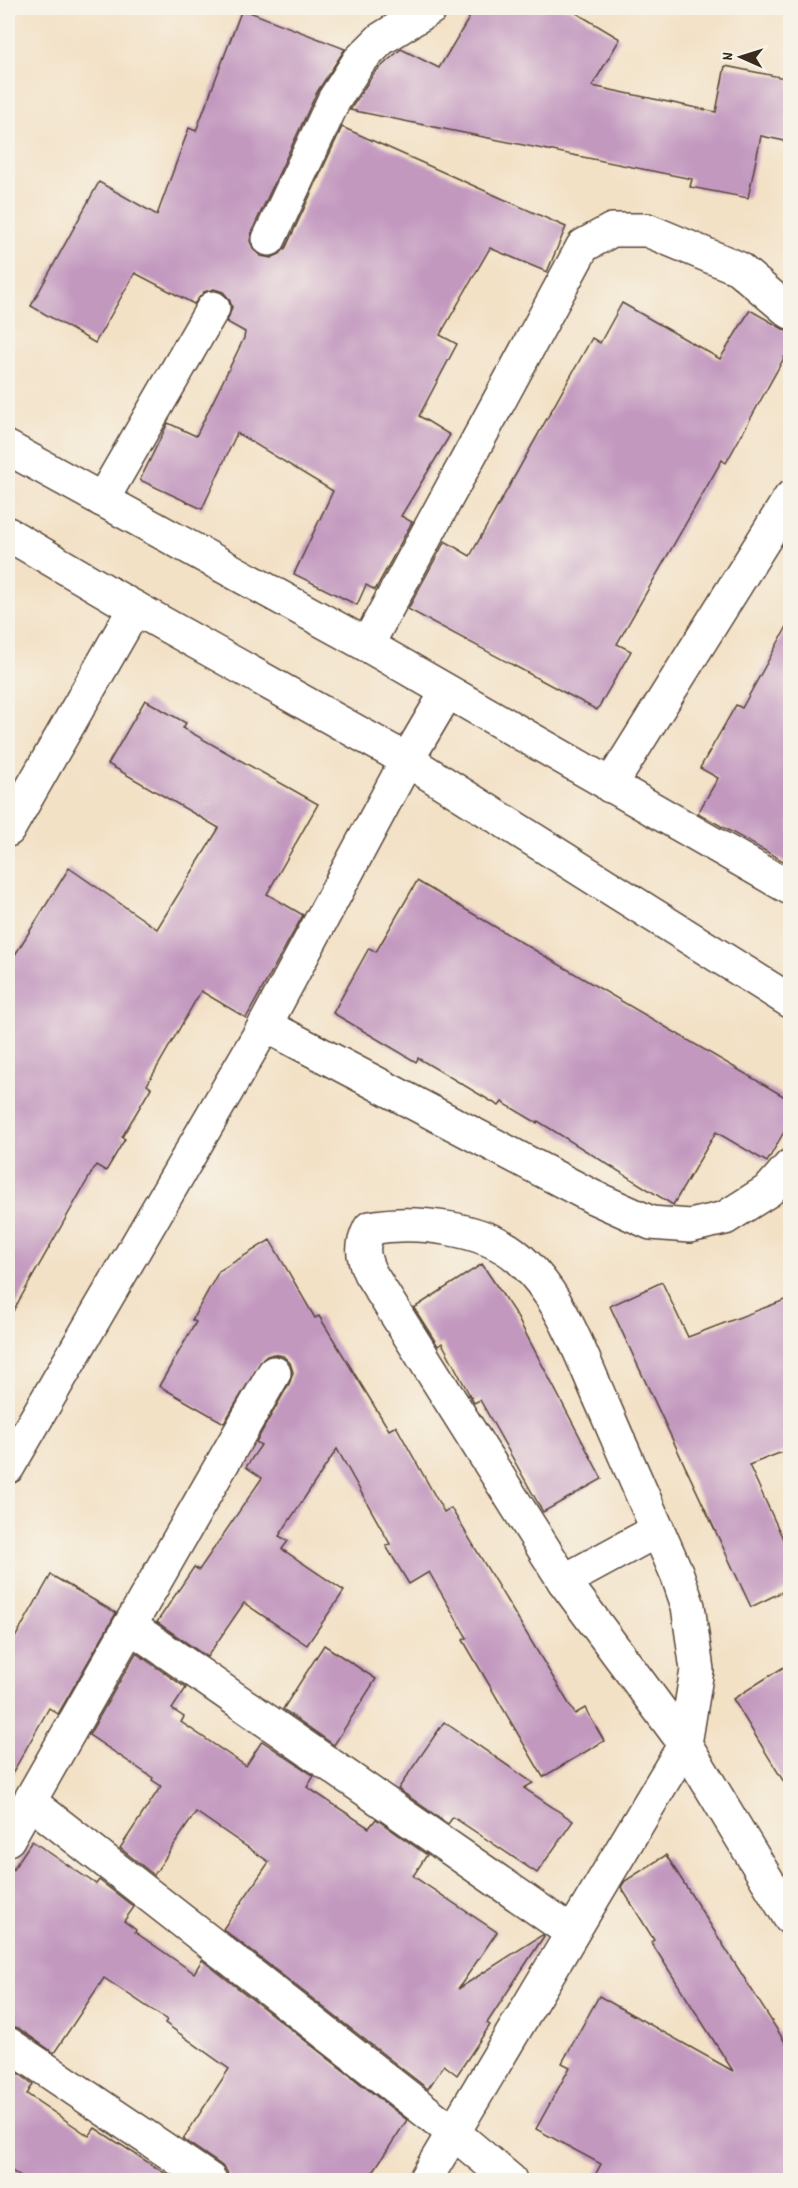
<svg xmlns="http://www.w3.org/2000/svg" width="798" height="2188" font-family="Dekko,sans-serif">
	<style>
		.building { fill: #c298bf }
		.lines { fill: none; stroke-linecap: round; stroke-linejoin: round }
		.minor-casing { stroke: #574537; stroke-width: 36 }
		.minor { stroke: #fff; stroke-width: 33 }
	</style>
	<rect width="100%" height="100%" fill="#f7f3e8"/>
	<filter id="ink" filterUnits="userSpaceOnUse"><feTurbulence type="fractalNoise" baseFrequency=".0167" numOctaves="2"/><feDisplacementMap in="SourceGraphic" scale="12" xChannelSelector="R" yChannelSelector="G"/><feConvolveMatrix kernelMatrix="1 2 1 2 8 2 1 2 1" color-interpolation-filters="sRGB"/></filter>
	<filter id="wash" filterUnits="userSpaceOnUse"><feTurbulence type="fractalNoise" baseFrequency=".008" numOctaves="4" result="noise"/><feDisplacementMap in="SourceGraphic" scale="24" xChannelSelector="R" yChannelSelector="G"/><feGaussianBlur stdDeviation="1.35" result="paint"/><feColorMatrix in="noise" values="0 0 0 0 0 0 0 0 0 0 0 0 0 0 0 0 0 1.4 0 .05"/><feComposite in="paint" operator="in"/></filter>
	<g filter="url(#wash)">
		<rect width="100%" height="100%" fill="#f3e1c6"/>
		<g id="blocks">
			<!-- building -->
			<g class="building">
				<path d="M475,8H568L620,39L592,86L716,112L725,66L790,79V116L785,141L761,136L748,198L690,187L692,179L350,110L374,73L401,49L439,68Z"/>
				<path d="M242,9L345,49L317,92L252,231L250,241L254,250L261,256L271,258L280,254L286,247L342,127L566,227L547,272L490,248L440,335L457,344L419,416L450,435L401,516L412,522L375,590L366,585L357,605L294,574L333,491L237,433L202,509L140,480L168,423L196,436L244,338L245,332L227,322L232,307L229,299L223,292L214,289L204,292L194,304L135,273L95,343L31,306L99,182L157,215L189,128L196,131Z"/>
				<path d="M622,303L720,359L750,310L790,333V347L726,463L722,460L617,644L631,651L597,710L408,609L445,541L470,556L592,338L600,343Z"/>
				<path d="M790,621V865L698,813L718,778L700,768L736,705L742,708Z"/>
				<path d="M145,700L186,723L183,728L318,804L267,894L303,915L246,1018L201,991L147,1085L151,1088L122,1137L125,1139L106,1171L96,1165L8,1320V966L69,868L157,929L219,828L108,764Z"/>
				<path d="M417,881L790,1100V1121L767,1162L716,1132L673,1205L538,1121L537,1123L502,1102L499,1106L418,1058L416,1062L333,1013L369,948L376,952Z"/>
				<path d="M270,1240L315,1318L319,1316L389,1430L396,1426L444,1512L451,1508L575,1714L585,1708L604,1741L543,1777L463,1640L467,1638L429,1572L409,1584L386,1546L390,1544L337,1449L279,1536L288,1541L282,1549L344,1591L307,1645L244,1603L207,1657L157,1622L194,1567L199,1570L262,1478L246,1467L261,1445L256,1442L290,1382L293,1372L290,1363L283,1356L273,1354L264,1357L224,1423L159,1386L196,1322L192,1320L219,1271Z"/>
				<path d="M482,1264L516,1315L602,1479L543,1512L480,1400L474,1403L442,1343L438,1346L414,1308Z"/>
				<path d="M662,1282L688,1337L790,1298V1449L749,1465L790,1554V1588L751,1607L610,1306Z"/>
				<path d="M51,1575L116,1613L58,1714L49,1708L8,1781V1650Z"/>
				<path d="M324,1645L376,1679L334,1745L283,1709Z"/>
				<path d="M136,1653L186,1688L172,1709L184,1717L181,1722L246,1766L262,1741L314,1776L307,1787L369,1828L376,1819L427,1855L413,1876L497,1932L458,1989L542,1935L544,1936L487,2023L490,2025L457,2075L444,2065L428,2089L223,1929L269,1862L196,1812L154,1875L120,1848L161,1786L152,1780L153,1778L89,1735Z"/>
				<path d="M790,1663V1792L733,1699Z"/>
				<path d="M444,1722L533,1783L524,1788L573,1821L537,1873L453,1817L448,1824L398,1789Z"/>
				<path d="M32,1841L96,1884L99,1880L134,1907L124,1921L136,1930L135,1932L194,1973L202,1960L407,2120L367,2181H229L227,2171L221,2165L183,2139L229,2069L165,2023L167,2020L104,1978L54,2053L18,2028L8,2026V1877Z"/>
				<path d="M666,1855L790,2050V2181H592L601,2164L536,2129L570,2067L562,2063L599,1996L733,2071L651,1942L654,1940L621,1887L625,1881Z"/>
				<path d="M8,2066L33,2084L27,2094L89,2136L95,2128L177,2181H26L8,2168Z"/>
			</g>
		</g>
	</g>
	<g filter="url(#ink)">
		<use href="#blocks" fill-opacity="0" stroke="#574537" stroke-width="1.5"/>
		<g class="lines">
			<defs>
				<g id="minor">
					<path d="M269,239L334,100L359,61L381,39L431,8"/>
					<path d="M8,448L367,645L790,888"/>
					<path d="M102,500L213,308"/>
					<path d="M8,534L119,599L407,760L790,1001"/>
					<path d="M367,645L583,246L612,230H647L738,268L790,312"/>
					<path d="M610,786L790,498"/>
					<path d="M8,830L135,608"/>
					<path d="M265,1025L593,1197L651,1223L690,1226L725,1218L769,1190L790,1166"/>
					<path d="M8,1467L265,1025L407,760L447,692"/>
					<path d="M564,1581L658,1530"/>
					<path d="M130,1626L571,1932"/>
					<path d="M30,1802L455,2134L510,2180"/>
					<path d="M8,1839L274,1373"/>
					<path d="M8,2044L210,2180"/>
					<path d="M425,2180L685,1744L697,1670L688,1606L677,1574C653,1519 628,1463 604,1407C581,1356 562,1296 519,1258C484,1227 414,1220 370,1228C361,1246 362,1255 370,1273L564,1581L685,1744L790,1918"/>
				</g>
			</defs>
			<!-- minor casing -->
			<use href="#minor" class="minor-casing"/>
			<!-- minor -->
			<use href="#minor" class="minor"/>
		</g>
	</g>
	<!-- margin -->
	<rect width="798" height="2188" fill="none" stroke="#f7f3e8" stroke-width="30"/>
	<!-- north arrow -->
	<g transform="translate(741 57) rotate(273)" stroke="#f7f3e8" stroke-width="4.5" paint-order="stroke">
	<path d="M0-4.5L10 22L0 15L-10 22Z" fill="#3b2a1e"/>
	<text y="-9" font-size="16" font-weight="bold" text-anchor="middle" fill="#3b2a1e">N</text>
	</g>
</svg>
